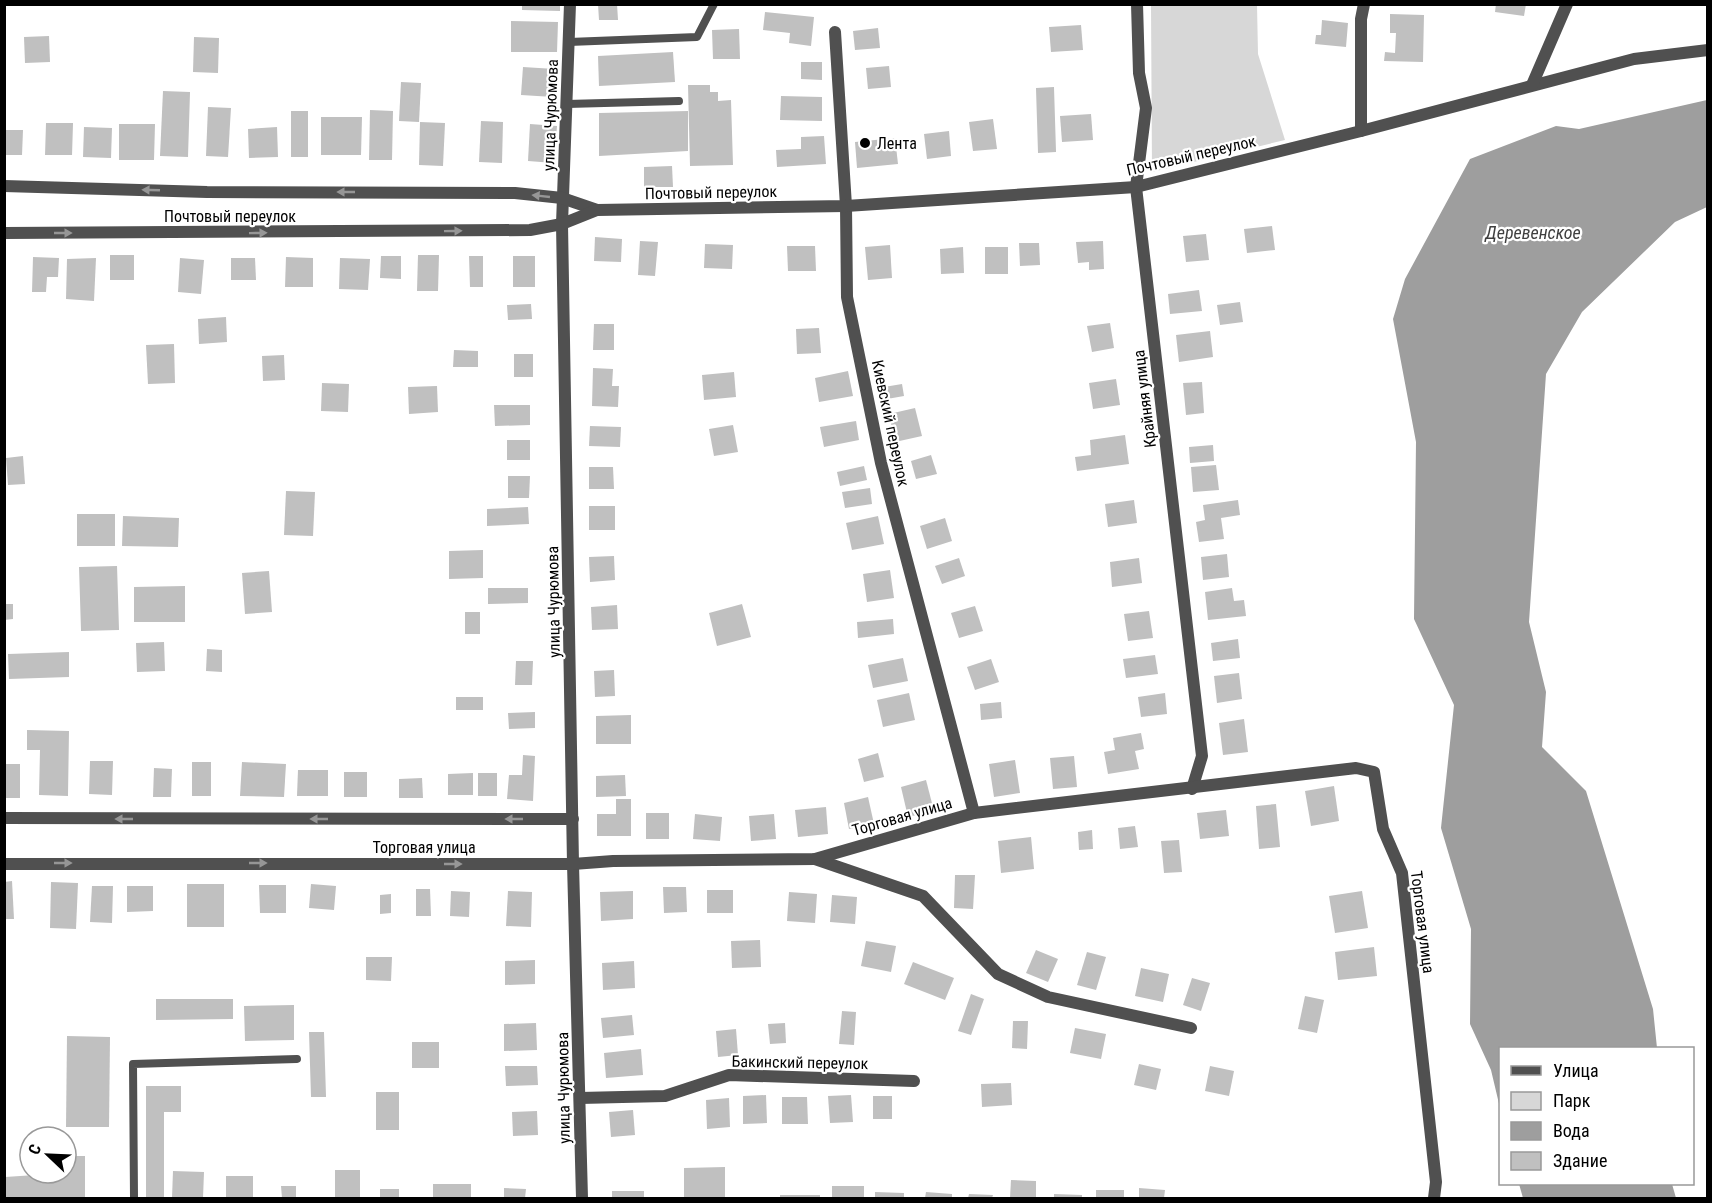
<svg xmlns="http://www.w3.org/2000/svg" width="1712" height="1203" font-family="'Roboto Condensed',sans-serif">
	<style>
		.green { fill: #d7d7d7 }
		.water { fill: #9e9e9e }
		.building { fill: #c0c0c0 }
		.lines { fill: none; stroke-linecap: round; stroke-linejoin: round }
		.service { stroke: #505050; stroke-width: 8 }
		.minor { stroke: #505050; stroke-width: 12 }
		.tertiary { stroke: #505050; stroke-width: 12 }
		.oneway { fill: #969696 }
		.poi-dot { fill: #000; stroke: #fff; stroke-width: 2 }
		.labels { text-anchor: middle; stroke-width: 4.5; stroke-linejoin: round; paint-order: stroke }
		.street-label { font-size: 16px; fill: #000; stroke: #fff }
		.poi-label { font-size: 16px; fill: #000; stroke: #fff; text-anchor: start }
		.water-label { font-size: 18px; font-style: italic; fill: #3f3f3f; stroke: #fff }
	</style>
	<rect width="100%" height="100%" fill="#fff"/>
	<!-- green -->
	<path class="green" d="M1151,5H1257L1258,54L1285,140L1152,172Z"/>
	<!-- water -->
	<g class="water">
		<path d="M1707,100V207L1675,222L1582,312L1546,374L1529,622L1546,692L1542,747L1586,791L1653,1009L1657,1048H1500V1108L1491,1070L1470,1024L1471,929L1441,828L1454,705L1414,619L1416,442L1393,319L1405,279L1470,159L1556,126L1579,129Z"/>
		<path d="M1519,1184H1672L1676,1198H1523Z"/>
	</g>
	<!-- building -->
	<g class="building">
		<path d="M522,4H560V11L522,10Z"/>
		<path d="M598,4H617L618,20H599Z"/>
		<path d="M1496,4H1526L1524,16L1495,12Z"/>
		<path d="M765,12L814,17L811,46L789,43L790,33L763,30Z"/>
		<path d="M1390,14L1424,15L1423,62L1384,61L1385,52L1395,53L1396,33H1390Z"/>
		<path d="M1322,20L1348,23L1346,47L1315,44L1316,35H1321Z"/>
		<path d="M511,21L558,22L557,52H511Z"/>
		<path d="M1081,25L1083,50L1051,52L1049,27Z"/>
		<path d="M878,28L880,48L855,50L853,31Z"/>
		<path d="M739,29L740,59H713L712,30Z"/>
		<path d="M49,36L50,62L25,63L24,37Z"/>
		<path d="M194,37L219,38L218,73L193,72Z"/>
		<path d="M673,52L675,82L599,86L598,56Z"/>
		<path d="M801,62H822V80L801,79Z"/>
		<path d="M889,66L891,87L868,89L866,68Z"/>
		<path d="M523,67L555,69L553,97L521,95Z"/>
		<path d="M401,82L421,83L419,122L399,121Z"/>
		<path d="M688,85H710V92H718V101L731,100L733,165L690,166Z"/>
		<path d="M1054,87L1056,152L1038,153L1036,88Z"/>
		<path d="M163,91L190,92L188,157L160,156Z"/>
		<path d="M781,96L822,97V121L780,120Z"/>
		<path d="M208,107L231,108L228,157L206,156Z"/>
		<path d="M370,110L393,111L392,160H369Z"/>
		<rect x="291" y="111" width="17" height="46"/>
		<path d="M688,111V151L599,156V113Z"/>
		<path d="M1091,114L1093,140L1062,142L1060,116Z"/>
		<path d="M321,117H362L361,155H321Z"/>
		<path d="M993,119L997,149L973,151L969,122Z"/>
		<path d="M481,121L503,122L502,163L479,162Z"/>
		<path d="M420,122L445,123L443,166L419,165Z"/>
		<path d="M46,123H73L72,155H45Z"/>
		<path d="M119,124H155L154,160H119Z"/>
		<path d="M530,124L557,126L554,163L528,161Z"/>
		<path d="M84,127L112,128L111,158L83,157Z"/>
		<path d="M277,127L278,157L249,158L248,129Z"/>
		<path d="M4,130H23L22,155H4Z"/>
		<path d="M949,131L951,156L927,159L924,134Z"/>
		<path d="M824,136L826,164L777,167L776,150L801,149V137Z"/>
		<path d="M895,138L898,164L857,168L855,142Z"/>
		<path d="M672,166L673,187H644V167Z"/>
		<path d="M1272,226L1275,250L1247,253L1244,229Z"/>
		<path d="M1206,234L1209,260L1186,262L1183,236Z"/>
		<path d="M595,237L622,239L621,262L594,261Z"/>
		<path d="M640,241L658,242L655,276L638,275Z"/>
		<path d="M1103,241L1104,269L1089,270V262L1078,263L1076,242Z"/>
		<path d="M1019,243H1039L1040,265L1020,266Z"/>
		<path d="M705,244L733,245L732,269L704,268Z"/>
		<path d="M890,245L892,278L868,280L865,247Z"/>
		<path d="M787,246H815L816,271H788Z"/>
		<path d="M963,247L964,273L941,274L940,249Z"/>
		<rect x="985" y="247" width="23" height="27"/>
		<rect x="110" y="255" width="24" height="25"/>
		<path d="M418,255H439L438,291H417Z"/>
		<path d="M381,256H401V279L380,278Z"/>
		<path d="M469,256H483V287H470Z"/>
		<rect x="513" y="256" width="22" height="31"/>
		<path d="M33,257L59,258L58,277H47L46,292H32Z"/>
		<path d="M286,257L313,258V287H285Z"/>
		<path d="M96,258L94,301L66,299L67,259Z"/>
		<path d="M180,258L204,260L201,294L178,292Z"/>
		<path d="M231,258H255L256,280H231Z"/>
		<path d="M340,258L370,259L368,290L339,289Z"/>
		<path d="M1199,290L1202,311L1170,314L1168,294Z"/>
		<path d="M1240,302L1243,322L1220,325L1217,305Z"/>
		<path d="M531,304L532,319L508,320L507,305Z"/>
		<path d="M226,317L227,342L199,344L198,319Z"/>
		<path d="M1110,323L1114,348L1092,352L1087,326Z"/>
		<path d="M594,324H614V350H593Z"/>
		<path d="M819,328L821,353L797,354L796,329Z"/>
		<path d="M1210,331L1213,357L1179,362L1176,335Z"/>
		<path d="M174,344L175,383L148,384L146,345Z"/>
		<path d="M454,350L478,351V367H453Z"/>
		<rect x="514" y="354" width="19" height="23"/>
		<path d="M284,355L285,380L263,381L262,356Z"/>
		<path d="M593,368L613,369L612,386H619L618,407L592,406Z"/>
		<path d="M848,371L853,396L819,402L815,378Z"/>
		<path d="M734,372L736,397L704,400L702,375Z"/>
		<path d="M1116,379L1120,405L1093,409L1089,383Z"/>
		<path d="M1202,382L1204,413L1186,415L1183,383Z"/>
		<path d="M322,383L349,384L348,412L321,411Z"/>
		<path d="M902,384L904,396L887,399L884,387Z"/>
		<path d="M437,386L438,412L409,414L408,387Z"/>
		<path d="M494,405H530V425L495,426Z"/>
		<path d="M915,408L922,436L895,442L889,414Z"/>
		<path d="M856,421L859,440L824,447L820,427Z"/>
		<path d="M733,425L738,452L714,456L709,429Z"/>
		<path d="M590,426L621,427L620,447L589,446Z"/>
		<path d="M1125,435L1129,464L1077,471L1075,457L1091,455L1090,440Z"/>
		<rect x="507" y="440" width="23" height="20"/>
		<path d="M1213,445L1214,461L1190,463L1189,447Z"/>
		<path d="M931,455L937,474L916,479L911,461Z"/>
		<path d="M23,456L25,484L8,485L6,458Z"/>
		<path d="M1216,465L1219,490L1193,492L1191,467Z"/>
		<path d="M864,466L867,480L840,486L837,472Z"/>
		<path d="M589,467H613L614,489H589Z"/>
		<path d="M508,476H530L529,498H508Z"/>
		<path d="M870,488L872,504L845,508L842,492Z"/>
		<path d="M286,491L315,492L313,536L284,535Z"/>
		<path d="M1134,500L1137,523L1108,527L1105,504Z"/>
		<path d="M1238,500L1240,515L1221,518L1224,539L1199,542L1196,522L1205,520L1203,505Z"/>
		<rect x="589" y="506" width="26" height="24"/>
		<path d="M528,507L529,524L487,526V509Z"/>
		<rect x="77" y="514" width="38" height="32"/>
		<path d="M123,516L179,518L178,547L122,546Z"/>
		<path d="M878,516L884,544L852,550L846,523Z"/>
		<path d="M945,518L952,541L927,549L920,526Z"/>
		<path d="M483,550V578L449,579V551Z"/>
		<path d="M1227,554L1229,577L1203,580L1201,557Z"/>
		<path d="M614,556L615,580L590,582L589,557Z"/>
		<path d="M959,558L965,576L942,584L935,566Z"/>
		<path d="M1139,558L1142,583L1112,587L1110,562Z"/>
		<path d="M117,566L119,630L81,631L79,567Z"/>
		<path d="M890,570L894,598L867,602L863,574Z"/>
		<path d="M269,571L272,612L245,614L242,573Z"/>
		<path d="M185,586V622H134V587Z"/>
		<path d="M488,588H528V603L488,604Z"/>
		<path d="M1232,588L1234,601L1244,600L1246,616L1208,620L1205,592Z"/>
		<path d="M4,604H13V619L4,620Z"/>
		<path d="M742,604L751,637L717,646L709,613Z"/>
		<path d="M617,605L618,629L592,630L591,607Z"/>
		<path d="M975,606L983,631L959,638L951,613Z"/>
		<path d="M1149,611L1153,638L1128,641L1124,614Z"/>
		<rect x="465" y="612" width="15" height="22"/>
		<path d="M893,619L894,634L858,638L857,622Z"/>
		<path d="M1238,639L1240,658L1213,661L1211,643Z"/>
		<path d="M164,642L165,671L137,672L136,643Z"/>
		<path d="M207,649L222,650V672L206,671Z"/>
		<path d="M69,652V677L9,679L8,654Z"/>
		<path d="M1155,655L1158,674L1126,678L1123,659Z"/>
		<path d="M903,658L908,681L873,688L868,665Z"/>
		<path d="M991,659L999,682L975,690L967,667Z"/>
		<path d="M516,661H533L532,685H515Z"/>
		<path d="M614,670L615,696L595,697L594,671Z"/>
		<path d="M1239,673L1242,699L1217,703L1214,676Z"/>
		<path d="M909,693L915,720L883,727L877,700Z"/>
		<path d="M1165,693L1167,714L1141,717L1138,697Z"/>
		<rect x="456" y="697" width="27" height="13"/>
		<path d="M1001,702L1002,718L981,720L980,704Z"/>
		<path d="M535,712V728L509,729L508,713Z"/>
		<path d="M631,715V744H596V716Z"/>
		<path d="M1244,719L1248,752L1223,755L1219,723Z"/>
		<path d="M27,730L69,731L68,796L39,795L40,750H27Z"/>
		<path d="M1141,733L1144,749L1135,751L1139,769L1108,774L1104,752L1115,750L1113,738Z"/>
		<path d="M878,753L884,777L864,782L858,759Z"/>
		<path d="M523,755L535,756L533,801L507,799L509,775H522Z"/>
		<path d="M1074,756L1077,787L1053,789L1050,758Z"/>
		<path d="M1015,760L1020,793L994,797L989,764Z"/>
		<path d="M90,761H113L112,795L89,794Z"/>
		<rect x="192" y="762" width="19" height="34"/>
		<path d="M242,762L286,764L284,797L240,796Z"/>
		<rect x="4" y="764" width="16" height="34"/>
		<path d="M154,768L172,769L171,797H153Z"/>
		<path d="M298,770H328V796H297Z"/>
		<rect x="344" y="772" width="23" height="25"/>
		<path d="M473,773V795H448V774Z"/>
		<rect x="478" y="773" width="19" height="23"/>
		<path d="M625,775L626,796L596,797V776Z"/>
		<path d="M422,778L423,798H399V779Z"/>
		<path d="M926,780L934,811L908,817L901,787Z"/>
		<path d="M1334,786L1339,821L1311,826L1305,791Z"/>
		<path d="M868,797L874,824L849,829L844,803Z"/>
		<path d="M616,799H631V836H597V814H616Z"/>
		<path d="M1276,804L1280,847L1259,849L1256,806Z"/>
		<path d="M826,807L828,834L798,837L795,810Z"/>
		<path d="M1226,810L1229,836L1200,839L1197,813Z"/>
		<rect x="646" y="813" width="23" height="26"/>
		<path d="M695,814L722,817L720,841L693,839Z"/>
		<path d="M774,814L776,839L751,841L749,816Z"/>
		<path d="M1135,826L1138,847L1120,849L1118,828Z"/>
		<path d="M1092,830L1093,849L1079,850L1078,832Z"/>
		<path d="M1031,837L1034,869L1001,873L998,841Z"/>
		<path d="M1179,840L1182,872L1164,873L1161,841Z"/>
		<path d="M955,875H975L973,909L954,908Z"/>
		<path d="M12,881L14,919H4V882Z"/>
		<path d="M51,882L78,883L76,929L50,928Z"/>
		<rect x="187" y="884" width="37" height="43"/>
		<path d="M311,884L336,886L334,910L309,908Z"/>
		<path d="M259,885H286V913H260Z"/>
		<path d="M92,886H113L112,923L90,922Z"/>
		<path d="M127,886H153V911L127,912Z"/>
		<path d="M663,887H686L687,912L664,913Z"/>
		<path d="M416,889H430L431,916H416Z"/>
		<rect x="707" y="890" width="26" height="23"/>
		<path d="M451,891L470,892L469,917L450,916Z"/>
		<path d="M508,891L532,892L531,927L506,926Z"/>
		<path d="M633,891V919L601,921L600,892Z"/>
		<path d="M1362,891L1368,928L1335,933L1329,896Z"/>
		<path d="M789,892L817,894L815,923L787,921Z"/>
		<path d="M391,894V913L380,914V895Z"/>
		<path d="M832,895L857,897L855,924L830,922Z"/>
		<path d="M760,940L761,967L732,968L731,941Z"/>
		<path d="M866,941L896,946L891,972L861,966Z"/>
		<path d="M1374,947L1377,976L1338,980L1335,952Z"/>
		<path d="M1036,950L1058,959L1048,982L1026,973Z"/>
		<path d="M1087,952L1106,957L1096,990L1077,985Z"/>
		<path d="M366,957H392L391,981L366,980Z"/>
		<path d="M535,960V984L505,985V961Z"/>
		<path d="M634,961L635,988L603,990L602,963Z"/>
		<path d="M913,962L954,978L945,1000L904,984Z"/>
		<path d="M1141,968L1169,974L1163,1002L1135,996Z"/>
		<path d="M1192,978L1210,983L1201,1011L1183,1005Z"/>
		<path d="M971,994L984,999L971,1035L958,1031Z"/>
		<path d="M1305,996L1324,1000L1317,1033L1298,1029Z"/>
		<path d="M156,999H233V1019L156,1020Z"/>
		<path d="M294,1005V1040L245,1041L244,1006Z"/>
		<path d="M842,1011L856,1012L854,1045L839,1044Z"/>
		<path d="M632,1015L634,1035L603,1038L601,1018Z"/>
		<path d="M1013,1021H1028L1027,1049L1012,1048Z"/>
		<path d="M536,1023L537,1050L504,1051V1024Z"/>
		<path d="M785,1023L786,1043L770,1044L768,1024Z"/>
		<path d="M1075,1028L1106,1034L1101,1059L1070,1053Z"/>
		<path d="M736,1029L738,1055L718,1057L716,1031Z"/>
		<path d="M309,1032H324L326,1097H311Z"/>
		<path d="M67,1036L110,1037L109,1127H66Z"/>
		<rect x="412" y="1042" width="27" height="26"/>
		<path d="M641,1049L643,1075L606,1078L604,1053Z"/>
		<path d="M1139,1064L1161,1069L1156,1090L1134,1085Z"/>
		<path d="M505,1066H537L538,1085L506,1086Z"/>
		<path d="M1210,1066L1234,1071L1229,1096L1205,1091Z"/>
		<path d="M1011,1083L1012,1105L982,1107L981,1084Z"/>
		<path d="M146,1086H181V1112H164V1198H146Z"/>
		<rect x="376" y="1092" width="23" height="38"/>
		<path d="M766,1095L767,1123L743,1124V1096Z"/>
		<path d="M851,1095L853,1122L830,1123L828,1096Z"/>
		<rect x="873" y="1096" width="19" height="23"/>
		<path d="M782,1097H807L808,1124H782Z"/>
		<path d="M729,1098L730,1127L707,1129L706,1100Z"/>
		<path d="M633,1110L635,1135L611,1137L609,1112Z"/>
		<path d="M537,1111L538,1135L513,1136L512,1112Z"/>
		<path d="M66,1156H85V1198H5V1177L66,1173Z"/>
		<path d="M725,1167V1198H684V1168Z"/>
		<rect x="335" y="1170" width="25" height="28"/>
		<path d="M173,1171L204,1172L203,1198H172Z"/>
		<rect x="226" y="1176" width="27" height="22"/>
		<path d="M1011,1180L1036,1181V1198H1010Z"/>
		<rect x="433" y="1184" width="38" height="14"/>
		<path d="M281,1186H296V1198H282Z"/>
		<rect x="832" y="1186" width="32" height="12"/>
		<path d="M504,1188L526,1189L525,1198H504Z"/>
		<path d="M1139,1188L1165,1190L1164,1198H1139Z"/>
		<rect x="380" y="1189" width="19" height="9"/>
		<rect x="1096" y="1190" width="28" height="8"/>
		<rect x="612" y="1191" width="32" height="7"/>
		<path d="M875,1192L904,1193V1198H875Z"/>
		<path d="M926,1192L952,1194V1198H925Z"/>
		<path d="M969,1194L993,1195L992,1198H968Z"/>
		<path d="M1054,1194L1082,1195V1198H1054Z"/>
		<rect x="780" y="1195" width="40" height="3"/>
	</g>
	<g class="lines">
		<!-- service -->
		<g class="service">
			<path d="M569,42L697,37L714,4"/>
			<path d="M567,104L679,101"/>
			<path d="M134,1198L133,1064L297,1059"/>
		</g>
		<!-- minor -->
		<g class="minor">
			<path d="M570,4L562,224L573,864L582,1198"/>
			<path d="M1137,4L1139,73L1146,108L1136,187L1202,756L1192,789"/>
			<path d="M1364,4L1361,19V131L1634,59L1708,50"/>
			<path d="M835,32L846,206L847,297L881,463L974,813"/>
			<path d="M1532,85L1567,4"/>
			<path d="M4,818L573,819"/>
			<path d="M815,859L923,896L998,974L1048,997L1191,1028"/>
			<path d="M4,864H573L613,861L815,859L974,813L1356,768L1374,772L1383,829L1402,873L1436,1182L1434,1198"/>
			<path d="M580,1098L665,1096L729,1075L914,1081"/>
		</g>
		<!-- tertiary -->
		<g class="tertiary">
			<path d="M4,186L207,192L515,193L562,198L597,210"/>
			<path d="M4,233L530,230L562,224L597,210L846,206L1136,187L1361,131"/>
		</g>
	</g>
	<!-- one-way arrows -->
	<defs><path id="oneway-solid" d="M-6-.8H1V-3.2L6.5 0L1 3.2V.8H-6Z" transform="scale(1.5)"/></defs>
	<g class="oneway">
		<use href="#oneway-solid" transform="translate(151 190) rotate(-178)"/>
		<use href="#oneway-solid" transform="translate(346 192) rotate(-180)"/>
		<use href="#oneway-solid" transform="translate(541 196) rotate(-174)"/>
		<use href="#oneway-solid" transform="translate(453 231) rotate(-1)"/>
		<use href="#oneway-solid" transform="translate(63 233)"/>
		<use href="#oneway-solid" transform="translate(258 233) rotate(-1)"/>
		<use href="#oneway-solid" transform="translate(124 819) rotate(-180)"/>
		<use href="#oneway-solid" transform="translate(319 819) rotate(-180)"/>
		<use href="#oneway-solid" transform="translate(514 819) rotate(-180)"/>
		<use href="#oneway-solid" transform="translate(63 863)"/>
		<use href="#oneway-solid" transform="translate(258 863)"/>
		<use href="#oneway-solid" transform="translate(453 864)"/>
	</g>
	<!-- markers -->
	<circle class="poi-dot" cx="865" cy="143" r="6"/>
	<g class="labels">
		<!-- street labels -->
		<g class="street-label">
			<text transform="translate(550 115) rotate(-88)" y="6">улица Чурюмова</text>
			<text transform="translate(1191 155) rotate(-13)" y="6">Почтовый переулок</text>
			<text transform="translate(711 192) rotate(-1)" y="6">Почтовый переулок</text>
			<text x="230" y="222">Почтовый переулок</text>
			<text transform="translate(1144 399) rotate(-97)" y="6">Крайняя улица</text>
			<text transform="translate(891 423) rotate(78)" y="6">Киевский переулок</text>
			<text transform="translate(553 602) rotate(-91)" y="6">улица Чурюмова</text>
			<text transform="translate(902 816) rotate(-16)" y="6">Торговая улица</text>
			<text x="424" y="853">Торговая улица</text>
			<text transform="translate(1423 922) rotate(83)" y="6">Торговая улица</text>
			<text transform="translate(800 1062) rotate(1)" y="6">Бакинский переулок</text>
			<text transform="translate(563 1088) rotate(-91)" y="6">улица Чурюмова</text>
		</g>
		<!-- poi labels -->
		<g class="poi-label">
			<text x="877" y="149">Лента</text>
		</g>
		<!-- water labels -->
		<g class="water-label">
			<text x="1533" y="239">Деревенское</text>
		</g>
	</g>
	<!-- border -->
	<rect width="1712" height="1203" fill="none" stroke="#000000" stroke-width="12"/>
	<!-- legend -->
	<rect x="1499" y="1047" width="195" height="138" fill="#ffffff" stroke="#999999" stroke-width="1.5"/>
	<rect x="1511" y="1066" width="30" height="9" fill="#505050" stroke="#999999" stroke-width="1.5"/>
	<text x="1553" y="1077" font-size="18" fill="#000000">Улица</text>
	<rect x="1511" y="1092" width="30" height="18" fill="#d7d7d7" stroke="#999999" stroke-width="1.5"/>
	<text x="1553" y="1107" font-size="18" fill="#000000">Парк</text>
	<rect x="1511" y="1122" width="30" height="18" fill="#9e9e9e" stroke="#999999" stroke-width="1.5"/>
	<text x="1553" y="1137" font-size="18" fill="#000000">Вода</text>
	<rect x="1511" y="1152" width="30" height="18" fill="#c0c0c0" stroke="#999999" stroke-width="1.5"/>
	<text x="1553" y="1167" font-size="18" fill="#000000">Здание</text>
	<!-- north arrow -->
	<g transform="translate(48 1155) rotate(293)"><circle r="28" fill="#ffffff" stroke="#999999" stroke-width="1.5"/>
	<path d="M0-4.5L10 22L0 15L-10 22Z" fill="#000000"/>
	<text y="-9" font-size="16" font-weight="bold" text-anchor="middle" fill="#000000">С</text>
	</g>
</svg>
